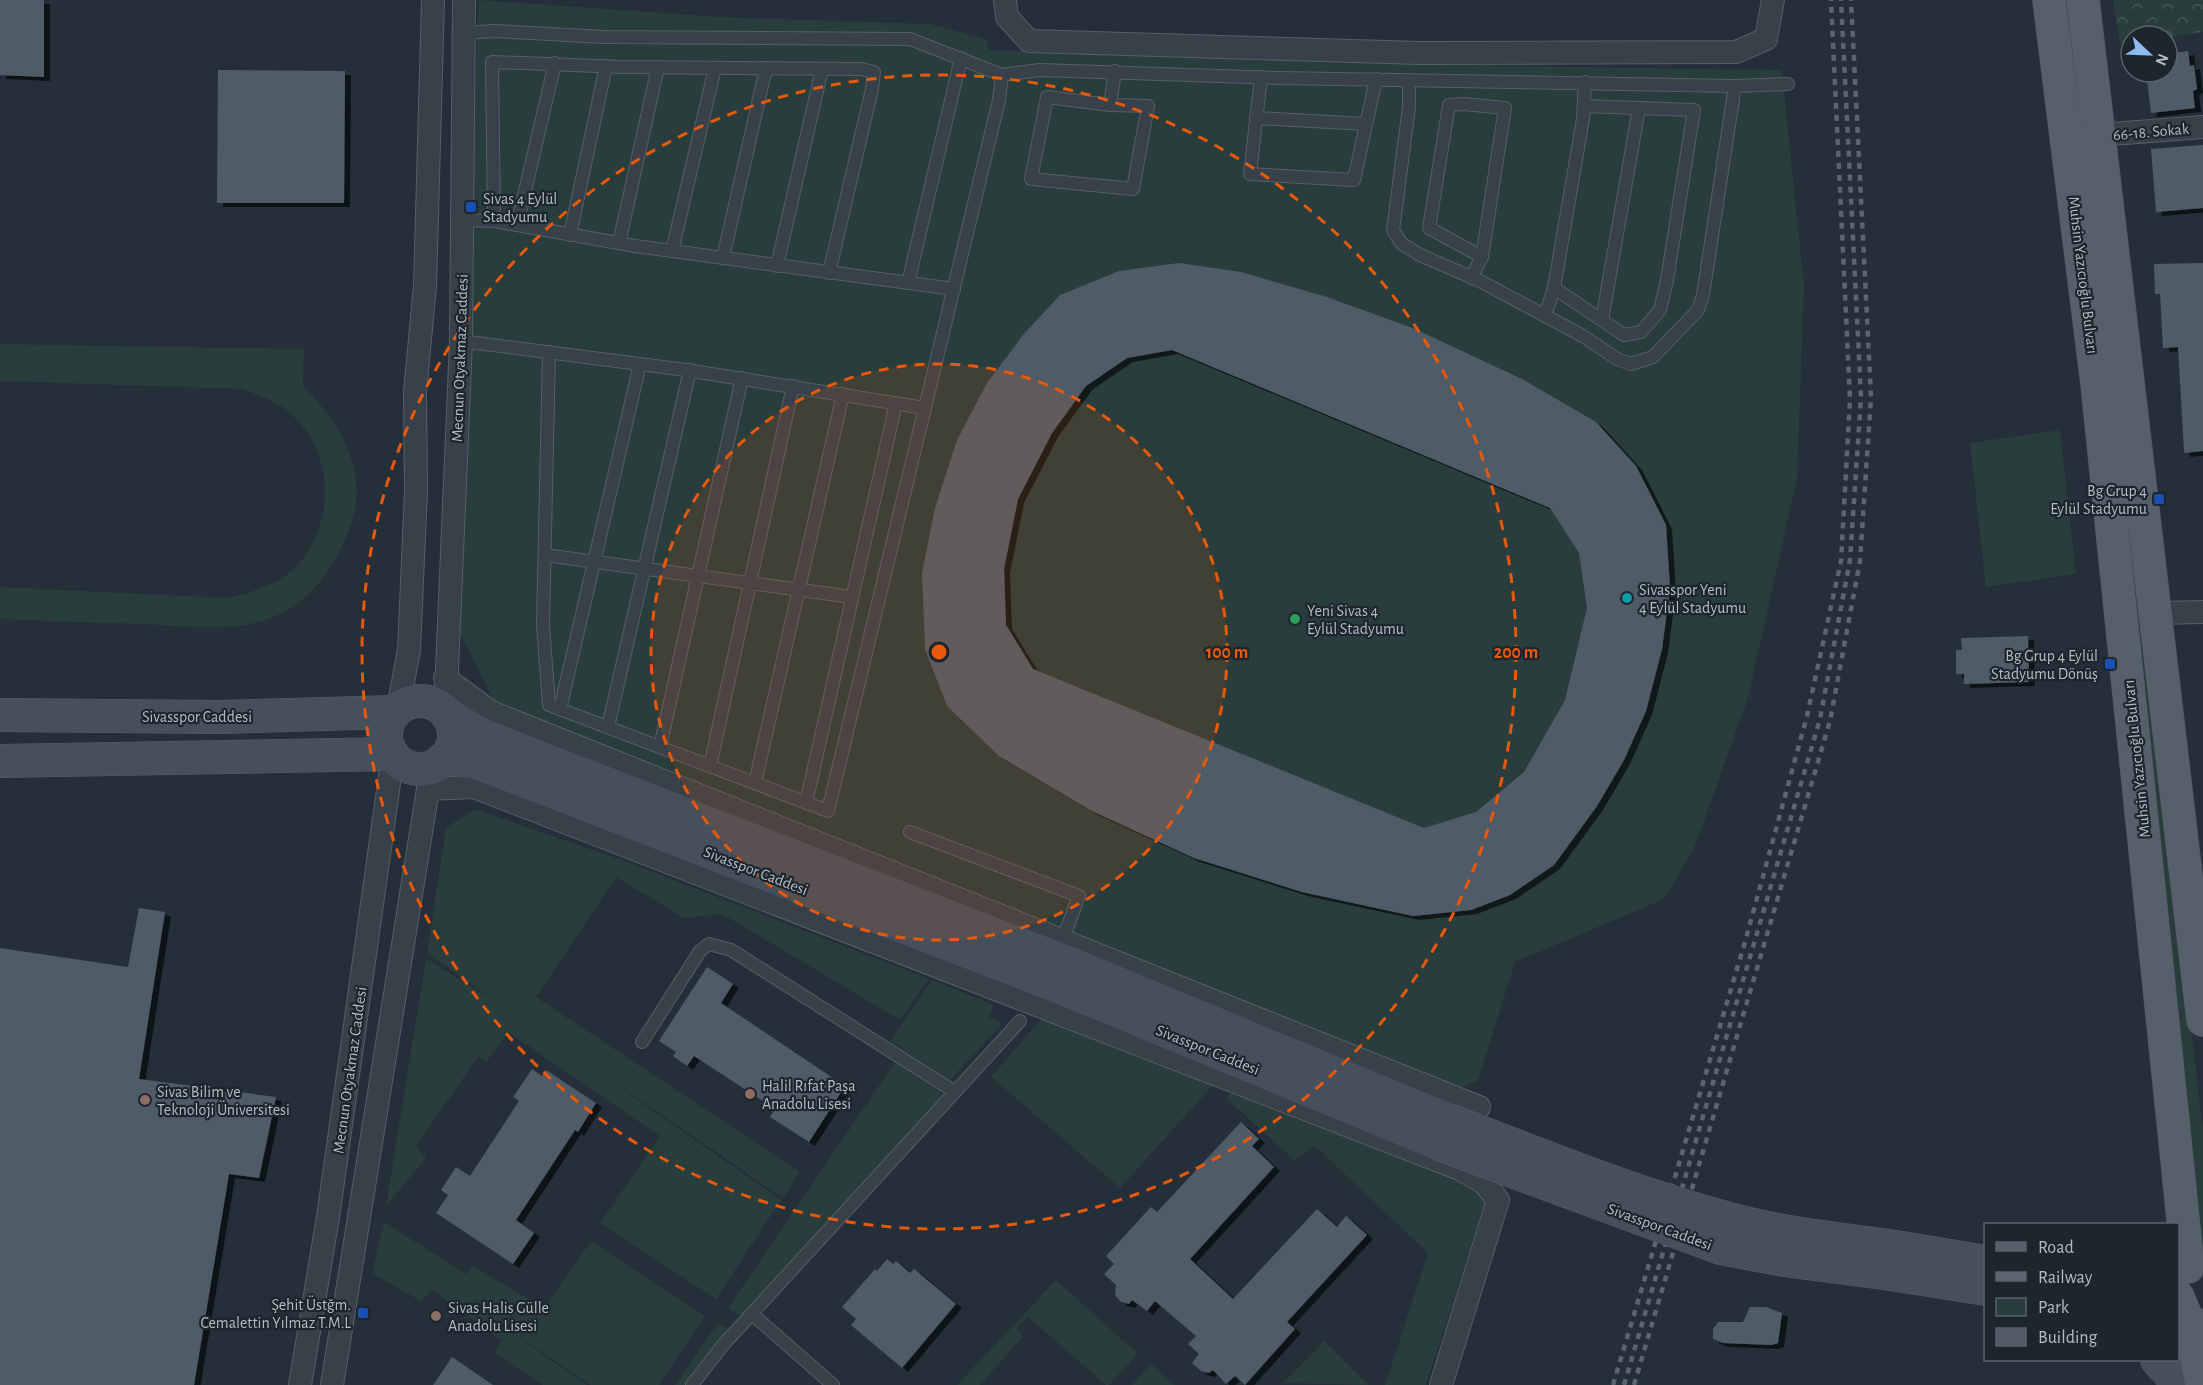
<svg xmlns="http://www.w3.org/2000/svg" width="2203" height="1385" font-family="'Alegreya Sans',sans-serif">
	<style>
		.green { fill: #293d3c }
		.park { fill: url(#park-crowns) }
		.building { fill: #505b67; fill-rule: evenodd; filter: url(#shadow) }
		.lines { fill: none; stroke-linecap: round; stroke-linejoin: round }
		.lane-casing { stroke: #565f67; stroke-width: 14 }
		.street-casing { stroke: #565f67; stroke-width: 24 }
		.secondary-casing { stroke: #565f67; stroke-width: 34 }
		.primary-casing { stroke: #414a52; stroke-width: 34 }
		.lane { stroke: #38414a; stroke-width: 12 }
		.street { stroke: #38414a; stroke-width: 22 }
		.secondary { stroke: #46505c; stroke-width: 33 }
		.primary { stroke: #56606a; stroke-width: 33 }
		.rail { stroke: #5a6570; stroke-width: 4.5; stroke-dasharray: 6 6; stroke-linecap: butt }
		.secondary-bridge-casing { stroke: #565f67; stroke-width: 34; stroke-linecap: butt }
		.secondary-bridge { stroke: #46505c; stroke-width: 33 }
		.ring { fill: none; stroke: #e8590c; stroke-width: 3; stroke-dasharray: 10 8 }
		.transit-dot { fill: #1a4fb4; stroke: #1d262e; stroke-width: 2 }
		.culture-dot { fill: #0f9aa8; stroke: #1d262e; stroke-width: 2 }
		.leisure-dot { fill: #2e9e5b; stroke: #1d262e; stroke-width: 2 }
		.education-dot { fill: #8d6e63; stroke: #1d262e; stroke-width: 2 }
		.labels { text-anchor: middle; stroke-width: 4.5; stroke-linejoin: round; paint-order: stroke }
		.street-label { font-size: 16px; fill: #b3bcc5; stroke: #1d262e }
		.poi-label { font-size: 16px; fill: #b3bcc5; stroke: #1d262e; text-anchor: start }
		.centre { fill: #e8590c; stroke: #1d262e; stroke-width: 3 }
		.ring-label { font-size: 18px; text-anchor: middle; font-weight: bold; fill: #e8590c; stroke: #1d262e; stroke-width: 4.5; stroke-linejoin: round; paint-order: stroke }
	</style>
	<defs>
		<pattern id="park-crowns" width="20" height="18" patternUnits="userSpaceOnUse" patternTransform="scale(1.5)"><rect width="20" height="18" fill="#293d3c"/><path d="M2 6a3 3 0 1 1 6 0M12 15a3 3 0 1 1 6 0" fill="none" stroke="#465757"/></pattern>
		<filter id="shadow"><feDropShadow dx="6" dy="4" stdDeviation="0" flood-color="#0009"/></filter>
	</defs>
	<rect width="100%" height="100%" fill="#242f39"/>
	<!-- green -->
	<g class="green">
		<path d="M478,0L720,17L930,24L986,39L989,50L1522,66L1782,70L1804,286L1797,479L1748,698L1694,849L1664,899L1515,962L1478,1081L1455,1090L500,713L459,631Z"/>
		<path d="M2062,0H2071L2203,1130V1251H2195Z"/>
		<path d="M0,344L304,349L303,386C339,422 370,471 351,524C338,562 314,600 276,616C235,634 188,626 145,624C97,623 48,621 0,619V587L227,598C254,592 286,582 303,559C339,509 331,436 276,403C266,397 252,393 242,389L0,381Z"/>
		<path d="M2060,430L2076,574L1986,587L1970,443Z"/>
		<path d="M475,809L622,860L929,979L900,1020L722,914L684,918L616,877L536,997L800,1172L783,1198L572,1054L781,1200L716,1299L600,1223L660,1136L508,1032L486,1062L478,1057L416,1146L426,1158L386,1206L426,959L492,999L427,953L446,828Z"/>
		<path d="M932,980L994,1005L989,1017L1002,1024L950,1080L890,1041Z"/>
		<path d="M1044,1016L1214,1084L1120,1188L991,1077Z"/>
		<path d="M895,1062L945,1096L742,1317L728,1308Z"/>
		<path d="M1236,1090L1473,1180L1485,1202L1426,1385H1385L1428,1253L1314,1145L1295,1161L1226,1098Z"/>
		<path d="M384,1222L466,1274L473,1266L544,1308L591,1241L705,1316L659,1385H590L463,1299L587,1385H543L495,1353L501,1340L432,1290L421,1301L372,1273Z"/>
		<path d="M1056,1280L1138,1354L1109,1385H1106L1028,1317L1016,1329L1023,1336L980,1385H957Z"/>
		<path d="M718,1323L732,1331L686,1385H675Z"/>
		<path d="M1324,1341L1368,1385L1283,1383Z"/>
		<path d="M1151,1364L1174,1385H1132Z"/>
	</g>
	<!-- park -->
	<path class="park" d="M2113,0H2203V32L2167,37L2131,36V43L2120,44Z"/>
	<!-- building -->
	<g class="building">
		<path d="M0,0H44V77L0,75Z"/>
		<path d="M2188,51L2190,66L2194,65L2197,89L2193,91L2195,108L2151,113L2146,72H2167V54Z"/>
		<path d="M218,70L345,71L344,203H217Z"/>
		<path d="M2203,145V208L2156,212L2151,149Z"/>
		<path d="M1179,263L1241,272L1327,297L1415,329L1522,379L1596,422L1636,466L1666,525L1670,588L1662,649L1646,711L1624,760L1597,806L1554,865L1510,895L1471,910L1413,916L1302,892L1194,858L1092,811L999,756L947,706L925,649L922,573L935,508L957,440L987,383L1023,335L1060,295L1119,271ZM1172,350L1550,508L1579,553L1587,608L1565,700L1524,772L1476,812L1424,828L1033,669L1006,625L1004,569L1018,499L1052,433L1086,386L1127,358Z"/>
		<path d="M2203,263V451L2184,453L2178,347L2163,348L2160,294H2155L2154,264Z"/>
		<path d="M2028,636L2029,682L1964,684V674H1956V650H1962L1961,638Z"/>
		<path d="M139,908L165,912L139,1079L276,1097L259,1178L229,1174L194,1385H0V948L128,967Z"/>
		<path d="M707,967L733,984L721,1003L845,1086L809,1142L770,1117L775,1109L694,1056L687,1066L673,1056L676,1052L659,1041Z"/>
		<path d="M532,1069L542,1076L546,1070L596,1103L578,1132L575,1130L516,1220L534,1233L513,1264L436,1213L448,1195L441,1190L456,1167L470,1176L519,1101L513,1097Z"/>
		<path d="M1241,1122L1259,1139L1252,1146L1274,1167L1190,1259L1233,1299L1317,1209L1337,1227L1346,1216L1367,1235L1287,1322L1295,1329L1245,1385L1235,1376L1226,1384L1213,1370L1209,1373L1201,1371L1192,1363L1199,1354L1188,1344L1196,1336L1155,1301L1147,1311L1132,1300L1129,1304L1121,1302L1115,1295L1116,1285L1104,1274L1114,1264L1106,1256L1151,1207L1157,1212Z"/>
		<path d="M887,1259L893,1264L896,1261L910,1273L914,1269L956,1304L902,1368L851,1325L856,1319L842,1307L875,1269L877,1271Z"/>
		<path d="M1750,1307H1766L1782,1313L1778,1343L1772,1345L1723,1343L1713,1339V1329L1718,1322H1743Z"/>
		<path d="M452,1357L493,1385H433Z"/>
	</g>
	<g class="lines">
		<defs>
			<g id="lane">
				<path d="M464,33L494,31L604,37L910,39L1002,75L999,100L828,811L549,705L543,625L549,352"/>
				<path d="M1002,75L1040,70L1278,78L1735,86L1788,84"/>
				<path d="M1261,77L1250,174L1354,180L1376,79"/>
				<path d="M1409,80V107L1393,230L1401,243L1420,255L1480,281L1583,336L1617,359L1631,364L1653,357L1698,310L1703,295L1735,86"/>
				<path d="M1110,105L1047,97L1031,179L1133,189L1148,106L1110,105L1115,71"/>
				<path d="M1256,118L1366,124"/>
				<path d="M462,220L494,221L635,246L954,289"/>
				<path d="M494,221L492,62L623,67L861,69L874,72L872,89L829,273"/>
				<path d="M517,225L555,63"/>
				<path d="M570,235L606,66"/>
				<path d="M619,243L658,67"/>
				<path d="M672,251L715,68"/>
				<path d="M723,258L766,68"/>
				<path d="M777,266L822,69"/>
				<path d="M1471,278L1482,257L1505,108L1464,104L1449,105L1429,228L1482,257"/>
				<path d="M908,283L961,58"/>
				<path d="M1554,288L1624,335L1641,332L1660,310L1667,280L1694,110L1584,106"/>
				<path d="M1545,316L1554,288L1583,119L1585,82"/>
				<path d="M1602,320L1639,108"/>
				<path d="M461,341L686,370L925,408"/>
				<path d="M545,555L852,597"/>
				<path d="M560,709L640,364"/>
				<path d="M608,727L690,370"/>
				<path d="M660,747L742,378"/>
				<path d="M710,766L793,386"/>
				<path d="M755,783L843,394"/>
				<path d="M806,803L896,403"/>
				<path d="M910,832L1079,896L1063,939"/>
				<path d="M642,1042L700,951L709,944L731,950L955,1092"/>
				<path d="M752,1314L833,1385"/>
				<path d="M692,1385L723,1345L1020,1021"/>
			</g>
			<g id="street">
				<path d="M1005,0L1007,17L1029,41L1420,53L1736,52L1766,39L1773,0"/>
				<path d="M2099,135L2203,127"/>
				<path d="M2156,613L2203,612"/>
				<path d="M445,678L491,712L1479,1107"/>
				<path d="M446,693L461,341L464,0"/>
				<path d="M398,709L409,650L416,491L415,392L425,286L433,0"/>
				<path d="M428,789L474,787L1460,1169L1484,1183L1498,1200L1441,1385"/>
				<path d="M300,1385L328,1217L393,755"/>
				<path d="M332,1385L428,789L433,777"/>
			</g>
			<g id="secondary">
				<circle cx="420" cy="735" r="34"/>
				<path d="M0,715L220,717L394,712"/>
				<path d="M448,716L485,736L541,758L1071,964L1448,1120"/>
				<path d="M443,759L473,761L1059,987L1439,1144"/>
				<path d="M0,761L392,754"/>
				<path d="M1896,1247L1986,1262"/>
				<path d="M1891,1274L1986,1289"/>
				<path d="M2157,1360L2180,1385"/>
			</g>
			<g id="primary">
				<path d="M2049,0L2097,384L2188,1267"/>
				<path d="M2083,0L2203,1020"/>
				<path d="M2178,1297L2187,1319L2203,1329"/>
				<path d="M2190,1322L2202,1385"/>
			</g>
		</defs>
		<!-- lane casing -->
		<use href="#lane" class="lane-casing"/>
		<!-- street casing -->
		<use href="#street" class="street-casing"/>
		<!-- secondary casing -->
		<use href="#secondary" class="secondary-casing"/>
		<!-- primary casing -->
		<use href="#primary" class="primary-casing"/>
		<!-- lane -->
		<use href="#lane" class="lane"/>
		<!-- street -->
		<use href="#street" class="street"/>
		<!-- secondary -->
		<use href="#secondary" class="secondary"/>
		<!-- primary -->
		<use href="#primary" class="primary"/>
		<!-- rail -->
		<g class="rail">
			<path d="M1613,1385L1745,942L1807,716L1841,561L1850,399L1831,0"/>
			<path d="M1624,1385L1820,719L1850,560L1861,397L1841,0"/>
			<path d="M1634,1385L1830,721L1860,561L1871,397L1851,0"/>
		</g>
		<defs>
			<g id="secondary-bridge">
				<path d="M1448,1120C1541,1155 1633,1193 1729,1219C1783,1234 1840,1239 1896,1247"/>
				<path d="M1439,1144L1721,1248L1784,1260L1891,1274"/>
			</g>
		</defs>
		<!-- secondary-bridge casing -->
		<use href="#secondary-bridge" class="secondary-bridge-casing"/>
		<!-- secondary-bridge -->
		<use href="#secondary-bridge" class="secondary-bridge"/>
	</g>
	<!-- distance rings -->
	<circle cx="939" cy="652" r="288" fill="#e8590c" fill-opacity=".12"/>
	<g class="ring">
		<circle cx="939" cy="652" r="288"/>
		<circle cx="939" cy="652" r="577"/>
	</g>
	<!-- markers -->
	<g class="transit-dot">
		<rect x="465" y="201" width="12" height="12" rx="3"/>
		<rect x="2153" y="493" width="12" height="12" rx="3"/>
		<rect x="2104" y="658" width="12" height="12" rx="3"/>
		<rect x="357" y="1307" width="12" height="12" rx="3"/>
	</g>
	<circle class="culture-dot" cx="1627" cy="598" r="6"/>
	<circle class="leisure-dot" cx="1295" cy="619" r="6"/>
	<g class="education-dot">
		<circle cx="750" cy="1094" r="6"/>
		<circle cx="145" cy="1100" r="6"/>
		<circle cx="436" cy="1316" r="6"/>
	</g>
	<g class="labels">
		<!-- street labels -->
		<g class="street-label">
			<text transform="translate(2151 131) rotate(-5)" y="6">66-18. Sokak</text>
			<text transform="translate(2084 275) rotate(83)" y="6">Muhsin Yazıcıoğlu Bulvarı</text>
			<text transform="translate(459 358) rotate(-88)" y="6">Mecnun Otyakmaz Caddesi</text>
			<text x="197" y="722">Sivasspor Caddesi</text>
			<text transform="translate(2136 759) rotate(-96)" y="6">Muhsin Yazıcıoğlu Bulvarı</text>
			<text transform="translate(756 870) rotate(21)" y="6">Sivasspor Caddesi</text>
			<text transform="translate(1208 1049) rotate(22)" y="6">Sivasspor Caddesi</text>
			<text transform="translate(349 1070) rotate(-82)" y="6">Mecnun Otyakmaz Caddesi</text>
			<text transform="translate(1660 1226) rotate(20)" y="6">Sivasspor Caddesi</text>
		</g>
		<!-- poi labels -->
		<g class="poi-label">
			<text x="483" y="204">Sivas 4 Eylül<tspan x="483" dy="18">Stadyumu</tspan></text>
			<text x="2147" y="496" text-anchor="end">Bg Grup 4<tspan x="2147" dy="18">Eylül Stadyumu</tspan></text>
			<text x="1639" y="595">Sivasspor Yeni<tspan x="1639" dy="18">4 Eylül Stadyumu</tspan></text>
			<text x="1307" y="616">Yeni Sivas 4<tspan x="1307" dy="18">Eylül Stadyumu</tspan></text>
			<text x="2098" y="661" text-anchor="end">Bg Grup 4 Eylül<tspan x="2098" dy="18">Stadyumu Dönüş</tspan></text>
			<text x="762" y="1091">Halil Rıfat Paşa<tspan x="762" dy="18">Anadolu Lisesi</tspan></text>
			<text x="157" y="1097">Sivas Bilim ve<tspan x="157" dy="18">Teknoloji Üniversitesi</tspan></text>
			<text x="351" y="1310" text-anchor="end">Şehit Üstğm.<tspan x="351" dy="18">Cemalettin Yılmaz T.M.L</tspan></text>
			<text x="448" y="1313">Sivas Halis Gülle<tspan x="448" dy="18">Anadolu Lisesi</tspan></text>
		</g>
	</g>
	<circle cx="939" cy="652" r="9" class="centre"/>
	<g class="ring-label">
		<text x="1227" y="658">100 m</text>
		<text x="1516" y="658">200 m</text>
	</g>
	<!-- legend -->
	<rect x="1984" y="1223" width="195" height="138" fill="#1d262e" stroke="#59626a" stroke-width="1.5"/>
	<rect x="1996" y="1242" width="30" height="9" fill="#56606a" stroke="#59626a" stroke-width="1.5"/>
	<text x="2038" y="1253" font-size="18" fill="#b3bcc5">Road</text>
	<rect x="1996" y="1272" width="30" height="9" fill="#5a6570" stroke="#59626a" stroke-width="1.5"/>
	<text x="2038" y="1283" font-size="18" fill="#b3bcc5">Railway</text>
	<rect x="1996" y="1298" width="30" height="18" fill="#293d3c" stroke="#59626a" stroke-width="1.5"/>
	<text x="2038" y="1313" font-size="18" fill="#b3bcc5">Park</text>
	<rect x="1996" y="1328" width="30" height="18" fill="#505b67" stroke="#59626a" stroke-width="1.5"/>
	<text x="2038" y="1343" font-size="18" fill="#b3bcc5">Building</text>
	<!-- north arrow -->
	<g transform="translate(2149 54) rotate(113)"><circle r="28" fill="#1d262e" stroke="#59626a" stroke-width="1.5"/>
	<path d="M0-4.5L10 22L0 15L-10 22Z" fill="#8fbbef"/>
	<text y="-9" font-size="16" font-weight="bold" text-anchor="middle" fill="#b3bcc5">N</text>
	</g>
</svg>
